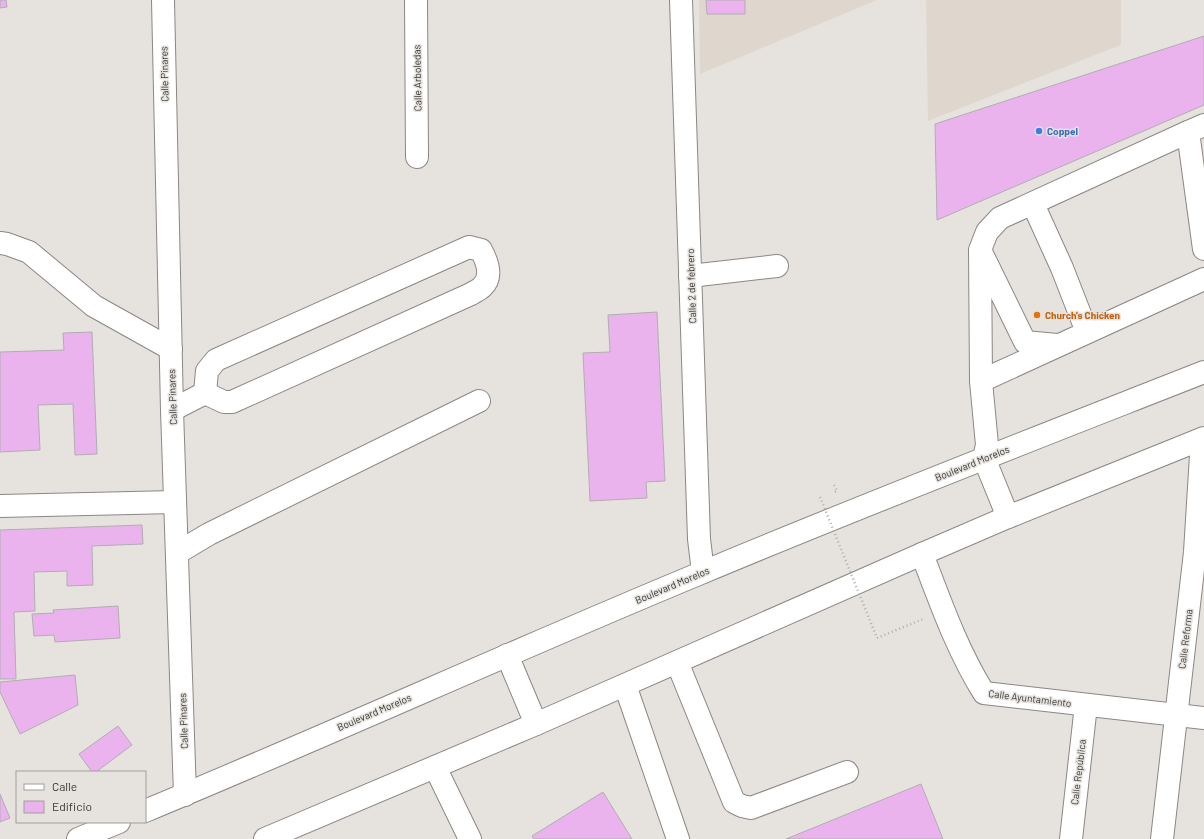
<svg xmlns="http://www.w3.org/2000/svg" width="1204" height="839" font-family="Barlow,sans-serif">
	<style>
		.built { fill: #dfd7cd }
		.building { fill: #ebb3ee; stroke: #b1adb1 }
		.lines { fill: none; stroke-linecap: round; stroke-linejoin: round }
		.minor-casing { stroke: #8b8784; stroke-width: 24 }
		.major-casing { stroke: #8b8784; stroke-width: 24 }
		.path { stroke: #b1aeab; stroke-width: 2.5; stroke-dasharray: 1 3; stroke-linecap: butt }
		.minor { stroke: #fff; stroke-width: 22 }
		.major { stroke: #fff; stroke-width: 22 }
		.path-bridge { stroke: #b1aeab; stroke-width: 2.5; stroke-dasharray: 1 3; stroke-linecap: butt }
		.shop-dot { fill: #3f7fe0; stroke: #e6e3df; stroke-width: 1.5 }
		.food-dot { fill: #e8710a; stroke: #e6e3df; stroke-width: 1.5 }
		.labels { text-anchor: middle; stroke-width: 3; stroke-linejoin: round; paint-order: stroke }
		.street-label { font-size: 10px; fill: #383635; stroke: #e6e3df }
		.shop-label { font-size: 10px; font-weight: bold; fill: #366cbe; stroke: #e6e3df; text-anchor: start }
		.food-label { font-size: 10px; font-weight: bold; fill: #c56008; stroke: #e6e3df; text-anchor: start }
	</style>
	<rect width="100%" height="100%" fill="#e6e3df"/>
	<!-- built -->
	<g class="built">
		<path d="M699,0H877L700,74Z"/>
		<path d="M926,0H1121V45L928,121Z"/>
	</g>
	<!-- building -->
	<g class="building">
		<path d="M0,0H6L7,7L0,8Z"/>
		<path d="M706,0H745V14H707Z"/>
		<path d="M1204,36V105L937,220L935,124Z"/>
		<path d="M657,312L665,481L646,482L647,498L590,501L583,353L610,352L608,315Z"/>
		<path d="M92,332L97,454L75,455L73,404L38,405L40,450L0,452V352L64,350L63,333Z"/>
		<path d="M142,525L143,544L92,546L93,585L67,586V571L34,572L35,611L14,612L16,679H0V530Z"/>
		<path d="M118,606L120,638L55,642L54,635L34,636L32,614L54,613L53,610Z"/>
		<path d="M75,675L78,705L20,734L0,692V682Z"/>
		<path d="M118,726L132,745L96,772H92L79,754Z"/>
		<path d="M921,784L943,839H786Z"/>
		<path d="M603,792L632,839H534L532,836Z"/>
		<path d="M0,794L10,818L0,822Z"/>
	</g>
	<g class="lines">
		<defs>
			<g id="minor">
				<path d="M163,0L172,410L185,795"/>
				<path d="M416,0L417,157"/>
				<path d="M681,0L699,539L703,572"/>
				<path d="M1204,125L1188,132L1204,249"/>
				<path d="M1033,204L1062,268L1087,332"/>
				<path d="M0,243L7,244L29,252L94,306L171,349"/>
				<path d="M469,247L481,250C487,261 493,277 482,287C479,290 474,292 471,294L232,402H224L205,393L207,371L216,360Z"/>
				<path d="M982,254L1025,342L1057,345"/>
				<path d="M690,276L777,266"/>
				<path d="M981,381L1204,279"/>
				<path d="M172,410L205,393"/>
				<path d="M984,458L987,445L981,381L980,250L987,232L1000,218L1188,132"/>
				<path d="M0,506L175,502"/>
				<path d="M177,553L209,534L479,401"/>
				<path d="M922,554C940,601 957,650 984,693L1204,718"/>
				<path d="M677,662L734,802L742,806L751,808L847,772"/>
				<path d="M625,685L678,839"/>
				<path d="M435,767L470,839"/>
				<path d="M1071,839L1086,705"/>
				<path d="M1162,839L1195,552L1202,439"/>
			</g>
			<g id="major">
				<path d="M984,458L1008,517"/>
				<path d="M507,655L536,724"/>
				<path d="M145,811C331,734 515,650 701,573C868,503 1036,438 1204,372"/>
				<path d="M78,839L119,822"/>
				<path d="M265,839L536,724L922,554L1008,517L1204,438"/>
			</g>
		</defs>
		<!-- minor casing -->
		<use href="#minor" class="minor-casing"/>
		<!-- major casing -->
		<use href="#major" class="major-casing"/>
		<!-- path -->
		<g class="path">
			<path d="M834,485L837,491L835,492"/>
			<path d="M877,638L923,619"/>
		</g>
		<!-- minor -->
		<use href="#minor" class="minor"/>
		<!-- major -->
		<use href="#major" class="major"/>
		<!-- path-bridge -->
		<path class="path-bridge" d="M820,497L877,638"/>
	</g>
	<!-- markers -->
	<circle class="shop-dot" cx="1039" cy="131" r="4"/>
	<circle class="food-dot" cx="1037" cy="315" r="4"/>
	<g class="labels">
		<!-- street labels -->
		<g class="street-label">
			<text transform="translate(164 74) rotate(-91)" y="4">Calle Pinares</text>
			<text transform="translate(417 78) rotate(-91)" y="4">Calle Arboledas</text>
			<text transform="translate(691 286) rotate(-92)" y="4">Calle 2 de febrero</text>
			<text transform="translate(172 397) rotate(-92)" y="4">Calle Pinares</text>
			<text transform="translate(972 463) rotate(-22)" y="4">Boulevard Morelos</text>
			<text transform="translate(672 585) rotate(-23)" y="4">Boulevard Morelos</text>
			<text transform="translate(1185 639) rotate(-83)" y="4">Calle Reforma</text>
			<text transform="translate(1030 698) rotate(7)" y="4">Calle Ayuntamiento</text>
			<text transform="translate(374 712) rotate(-23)" y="4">Boulevard Morelos</text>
			<text transform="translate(183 721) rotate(-92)" y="4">Calle Pinares</text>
			<text transform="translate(1078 772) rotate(-83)" y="4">Calle República</text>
		</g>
		<!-- shop labels -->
		<g class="shop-label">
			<text x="1047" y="135">Coppel</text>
		</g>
		<!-- food labels -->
		<g class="food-label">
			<text x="1045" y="319">Church's Chicken</text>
		</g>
	</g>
	<!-- legend -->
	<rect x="16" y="771" width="130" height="52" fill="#e6e3df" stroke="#a09e9b"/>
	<rect x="24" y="784" width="20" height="6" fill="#ffffff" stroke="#a09e9b"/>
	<text x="52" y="791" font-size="12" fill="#383635">Calle</text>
	<rect x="24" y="801" width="20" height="12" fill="#ebb3ee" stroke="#a09e9b"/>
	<text x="52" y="811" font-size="12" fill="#383635">Edificio</text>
</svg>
